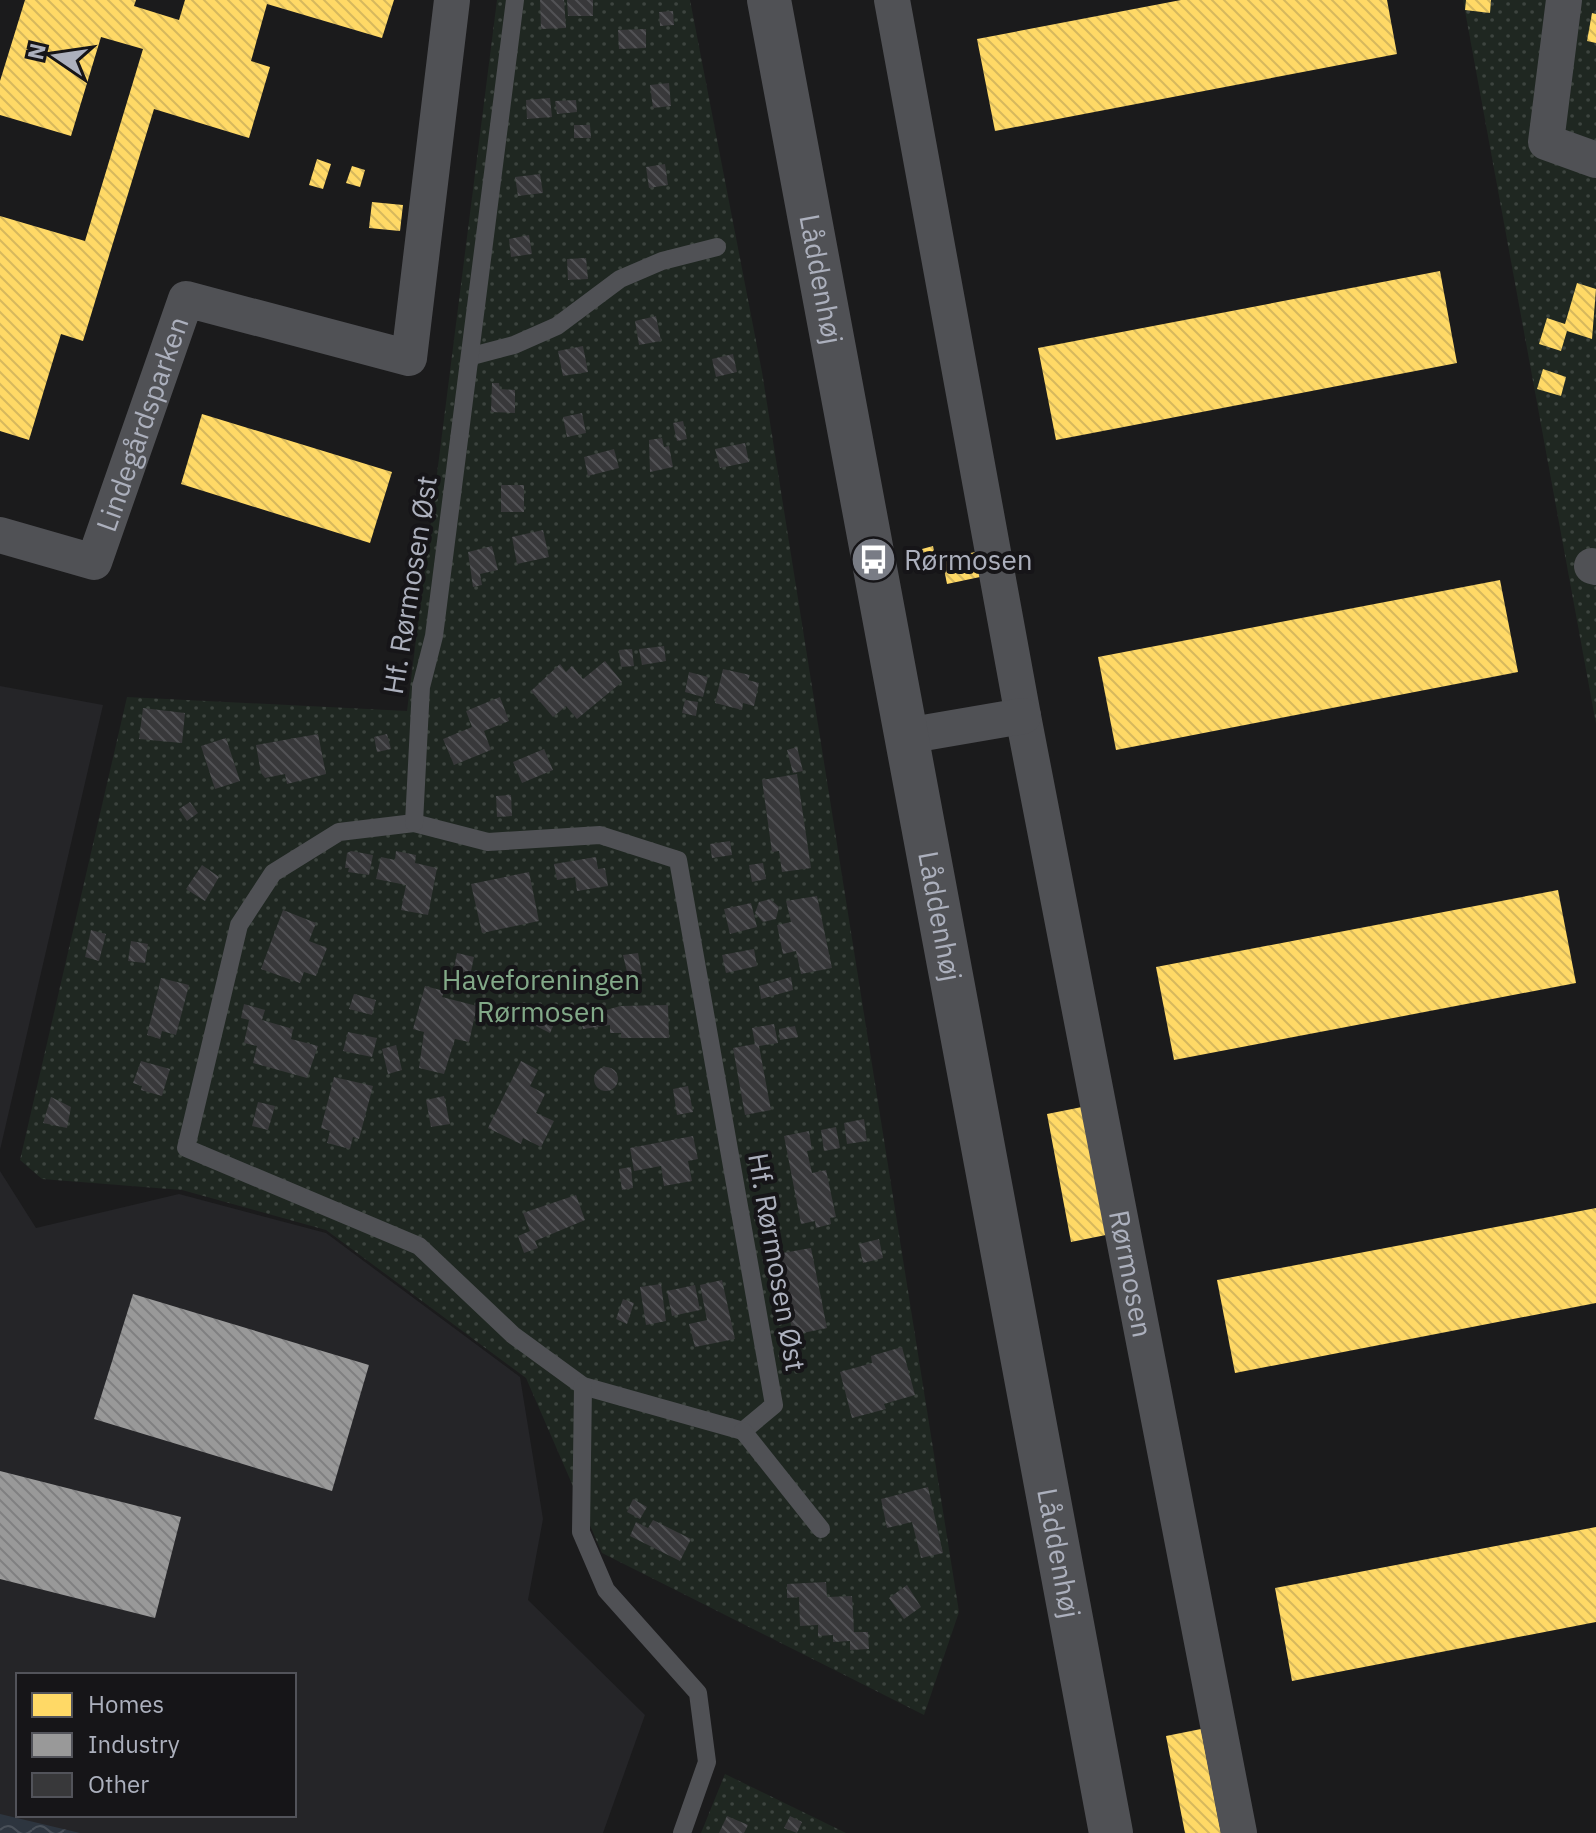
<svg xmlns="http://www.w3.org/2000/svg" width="1596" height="1833" font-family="'IBM Plex Sans',sans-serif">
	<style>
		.built { fill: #252528; fill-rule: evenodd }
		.green { fill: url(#green-dots) }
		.water { fill: url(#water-waves) }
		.homes { fill: url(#homes-back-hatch) }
		.industry { fill: url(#industry-back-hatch) }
		.building { fill: url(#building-back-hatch) }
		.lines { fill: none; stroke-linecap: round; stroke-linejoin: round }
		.service { stroke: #505155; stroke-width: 18 }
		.minor { stroke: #505155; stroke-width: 36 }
		.tertiary { stroke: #505155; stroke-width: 44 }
		.labels { text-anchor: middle; stroke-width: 8; stroke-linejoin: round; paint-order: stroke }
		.street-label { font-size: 28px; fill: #acb0bd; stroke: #161518 }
		.poi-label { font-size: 28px; fill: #acb0bd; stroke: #161518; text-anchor: start }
		.park-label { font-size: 28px; fill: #82a988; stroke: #161518 }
	</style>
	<defs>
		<pattern id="green-dots" width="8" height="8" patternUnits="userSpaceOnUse" patternTransform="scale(2)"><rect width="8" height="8" fill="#1f2721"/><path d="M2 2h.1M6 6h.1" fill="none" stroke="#3d443f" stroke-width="1.8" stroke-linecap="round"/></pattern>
		<pattern id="water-waves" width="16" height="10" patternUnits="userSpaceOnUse" patternTransform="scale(2)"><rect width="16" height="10" fill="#2d353f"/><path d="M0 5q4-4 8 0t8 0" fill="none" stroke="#495059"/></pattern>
		<pattern id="homes-back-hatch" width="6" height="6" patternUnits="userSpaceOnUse" patternTransform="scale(2)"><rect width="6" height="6" fill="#ffd966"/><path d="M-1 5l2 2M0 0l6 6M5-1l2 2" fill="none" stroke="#d6b85d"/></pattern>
		<pattern id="industry-back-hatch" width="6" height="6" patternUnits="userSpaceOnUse" patternTransform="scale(2)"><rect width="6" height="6" fill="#999"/><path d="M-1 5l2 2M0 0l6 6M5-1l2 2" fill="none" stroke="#808081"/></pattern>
		<pattern id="building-back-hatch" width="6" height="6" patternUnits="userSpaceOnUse" patternTransform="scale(2)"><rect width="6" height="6" fill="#38383a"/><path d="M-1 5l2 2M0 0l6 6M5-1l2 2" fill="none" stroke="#525255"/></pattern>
	</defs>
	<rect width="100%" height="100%" fill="#1b1b1c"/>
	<!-- built -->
	<g class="built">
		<path d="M0,686L103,705L0,1150Z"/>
		<path d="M0,1171L36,1228L179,1194L326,1233L520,1377L543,1519L528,1600L645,1715L603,1833H0ZM18,1675H294V1815H18Z"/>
	</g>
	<!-- green -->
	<g class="green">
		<path d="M497,0H690L762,372L959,1612L924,1715L602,1553L526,1378L326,1230L182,1190L42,1179L20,1160L127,697L407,711Z"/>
		<path d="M1463,0H1596V724Z"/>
		<path d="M725,1774L846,1833H701Z"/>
	</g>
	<!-- water -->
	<path class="water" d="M0,1814L80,1833H0Z"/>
	<!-- homes -->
	<g class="homes">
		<path d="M25,0H136L134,6L179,20L185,0H394L382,38L267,4L251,61L270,67L249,138L154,109L83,341L61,334L29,440L0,431V216L85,241L143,49L101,37L71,136L0,115V81Z"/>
		<path d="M1181,0H1387L1397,54L995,131L977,39Z"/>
		<path d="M1466,0H1491L1490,13L1465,10Z"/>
		<path d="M1592,13L1596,14V43L1587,41Z"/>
		<path d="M317,159L331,164L323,189L309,185Z"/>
		<path d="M352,166L365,170L360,187L346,183Z"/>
		<path d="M372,202L403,205L400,231L369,228Z"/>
		<path d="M1440,271L1457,363L1056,440L1038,348Z"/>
		<path d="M1577,283L1596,289L1592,339L1567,331L1561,351L1539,344L1547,318L1565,324Z"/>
		<path d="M1543,369L1566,377L1561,396L1537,389Z"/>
		<path d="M202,414L392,472L370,543L181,484Z"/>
		<path d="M933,546L938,569L927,571L922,549Z"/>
		<path d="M975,552L980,577L947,584L942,559Z"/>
		<path d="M1500,580L1518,672L1116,750L1098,657Z"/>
		<path d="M1558,890L1576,983L1174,1060L1156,967Z"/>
		<path d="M1082,1107L1106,1235L1071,1242L1047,1114Z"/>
		<path d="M1596,1208V1303L1235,1373L1217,1280Z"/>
		<path d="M1596,1527V1622L1292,1681L1275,1588Z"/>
		<path d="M1201,1729L1221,1833H1185L1166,1736Z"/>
	</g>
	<!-- industry -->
	<g class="industry">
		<path d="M133,1294L369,1365L332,1491L94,1419Z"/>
		<path d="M0,1471L181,1517L155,1618L0,1579Z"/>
	</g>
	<!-- building -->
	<g class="building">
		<path d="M540,0H564L566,28L541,29Z"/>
		<path d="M567,0H593V16H568Z"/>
		<path d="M673,11L674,25L660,26L659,12Z"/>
		<path d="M646,29V48L619,49L618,30Z"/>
		<path d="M669,83L671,106L653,108L650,85Z"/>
		<path d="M550,98L552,117L527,119L526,100Z"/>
		<path d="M576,100L577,112L557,114L555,101Z"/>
		<path d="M574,125H590L591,138H574Z"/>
		<path d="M665,164L668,185L649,188L646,167Z"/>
		<path d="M540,174L543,193L518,196L515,177Z"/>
		<path d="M529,235L532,254L511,257L509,239Z"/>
		<path d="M586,258L588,279L568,280L567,259Z"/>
		<path d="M656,316L661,341L639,345L635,321Z"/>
		<path d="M583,346L588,372L563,376L558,351Z"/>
		<path d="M733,354L737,372L716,377L712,359Z"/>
		<path d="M492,383H499L500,389L515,390V413L491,412Z"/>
		<path d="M582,413L586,433L567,437L563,417Z"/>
		<path d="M683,421L687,439L677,441L673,423Z"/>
		<path d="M662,438L664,447L669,446L673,467L650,472L649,440Z"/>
		<path d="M745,443L749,462L720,468L715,449Z"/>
		<path d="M614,449L619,468L588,476L584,457Z"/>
		<rect x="501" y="485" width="23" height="27"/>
		<path d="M543,530L549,557L517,564L512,537Z"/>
		<path d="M492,546L498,570L480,574L482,585L473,587L468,552Z"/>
		<path d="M664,646L666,661L642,665L639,649Z"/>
		<path d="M632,649L634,666L621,667L619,650Z"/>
		<path d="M605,661L622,682L577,719L566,706L553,717L531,691L560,664L566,672L572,666L583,679Z"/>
		<path d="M723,669L750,675L748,680L759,683L754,706L743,703L742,710L715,703Z"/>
		<path d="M689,672L708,677L703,697L685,692Z"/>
		<path d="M500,697L509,721L484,731L491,750L454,765L443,739L472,727L466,711Z"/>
		<path d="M685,700L698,702L696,716L682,713Z"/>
		<path d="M143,708L185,713L182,743L139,739Z"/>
		<path d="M318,734L326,774L287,784L285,774L265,778L261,773L256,745Z"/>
		<path d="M387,734L391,749L377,752L374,737Z"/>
		<path d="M226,738L240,781L215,789L201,746Z"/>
		<path d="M797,747L803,771L793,773L787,750Z"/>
		<path d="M544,749L553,770L522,783L513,762Z"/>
		<path d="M797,774L811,868L782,872L779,851L772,852L762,780Z"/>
		<path d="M511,795L512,816L497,817L496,796Z"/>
		<path d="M190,802L198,813L187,821L179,809Z"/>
		<path d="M730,841L732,855L712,858L710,844Z"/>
		<path d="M351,851L373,855L369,875L348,872L349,868H345L347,853Z"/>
		<path d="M396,851L416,855L415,863L437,868L428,915L401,910L406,885L376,879L381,857L395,860Z"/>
		<path d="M596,857L598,869L605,868L608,886L577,891L575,877L557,880L554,864Z"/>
		<path d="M763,863L766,879L752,882L749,865Z"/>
		<path d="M202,865L219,877L205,901L186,889Z"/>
		<path d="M529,872L539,921L482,933L471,884Z"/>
		<path d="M817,896L832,968L801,974L796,951L783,954L777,925L791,922L786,901Z"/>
		<path d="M770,899L779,907L776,919L763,922L755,913L759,902Z"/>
		<path d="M751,903L757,927L730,934L724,909Z"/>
		<path d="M283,910L316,923L309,941L327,948L316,976L304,972L300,983L261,969Z"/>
		<path d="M91,930L106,934L99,961L85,957Z"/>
		<path d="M131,941L148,944L145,963L128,961Z"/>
		<path d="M754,949L757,966L726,973L722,955Z"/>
		<path d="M457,953L474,957L469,981L452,978Z"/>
		<path d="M638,953L642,974L628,976L623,955Z"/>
		<path d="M552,969L555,987L544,989L541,971Z"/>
		<path d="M791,977L793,990L761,999L759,986Z"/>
		<path d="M161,978L189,985L176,1035L162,1031L160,1039L147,1035Z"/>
		<path d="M425,986L444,991L442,997L477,1006L469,1042L455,1039L444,1074L419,1068L424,1032L413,1029Z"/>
		<path d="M354,994L376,1000L372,1015L349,1009Z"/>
		<path d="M244,1004L265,1010L262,1020L293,1029L291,1039L318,1046L307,1078L253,1063L257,1046L244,1043L249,1020L241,1018Z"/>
		<path d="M668,1005L669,1038H621V1033H610V1025L583,1029L580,1018L620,1006Z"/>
		<path d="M541,1015L555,1022L550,1033L536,1026Z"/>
		<path d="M774,1024L778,1043L759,1046L771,1110L745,1115L733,1048L755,1044L752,1028Z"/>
		<path d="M795,1026L798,1037L780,1040L779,1029Z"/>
		<path d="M348,1032L377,1038L372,1057L343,1051Z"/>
		<path d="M396,1045L402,1070L388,1074L382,1049Z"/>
		<path d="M141,1061L170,1069L162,1096L141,1090L142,1086L133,1083Z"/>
		<path d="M521,1061L538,1070L530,1086L545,1094L536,1113L554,1121L541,1147L523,1138L521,1144L488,1128Z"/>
		<circle cx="606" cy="1079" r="12"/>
		<path d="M334,1077L373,1086L359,1139L353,1137L350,1149L327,1143L330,1131L321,1128Z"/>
		<path d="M688,1086L693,1112L677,1115L673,1089Z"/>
		<path d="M444,1096L450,1124L431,1127L426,1100Z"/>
		<path d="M51,1097L71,1107L67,1128L43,1123Z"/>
		<path d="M258,1102L275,1106L268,1130L252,1126Z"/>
		<path d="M864,1119L867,1141L847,1144L844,1123Z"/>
		<path d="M836,1127L840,1148L824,1151L821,1130Z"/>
		<path d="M809,1131L812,1150L807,1151L812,1173L826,1170L836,1217L830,1218L831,1224L816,1228L815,1221L801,1224L784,1136Z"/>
		<path d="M693,1136L698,1159L688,1161L692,1181L664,1186L661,1166L634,1171L630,1148Z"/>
		<path d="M631,1167L633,1188L622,1190L619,1169Z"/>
		<path d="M576,1195L585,1220L535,1241L538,1248L524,1253L518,1236L530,1231L523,1213Z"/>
		<path d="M879,1239L883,1258L863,1263L859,1244Z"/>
		<path d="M811,1248L827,1328L793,1335L777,1254Z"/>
		<path d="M722,1280L735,1339L695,1347L689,1324L707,1320L700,1285Z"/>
		<path d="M661,1284L666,1321L646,1325L640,1287Z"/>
		<path d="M695,1285L700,1310L672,1316L667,1291Z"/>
		<path d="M623,1299L634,1303L627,1324L616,1319Z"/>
		<path d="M902,1347L915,1395L884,1404L886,1409L852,1418L840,1372L872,1363L871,1356Z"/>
		<path d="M928,1487L943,1553L921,1558L912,1522L887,1528L881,1499Z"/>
		<path d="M633,1499L647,1507L640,1519L627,1512Z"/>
		<path d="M653,1520L691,1539L680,1561L630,1536L636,1522L648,1528Z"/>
		<path d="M826,1582L827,1597L852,1596L854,1632H868L869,1649L850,1650V1641L833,1642V1635L818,1636V1625L800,1626L799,1597L787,1598V1584Z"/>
		<path d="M907,1585L921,1607L904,1619L889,1598Z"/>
		<path d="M727,1816L748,1825L744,1833H719Z"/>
		<path d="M790,1816L802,1822L797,1833L784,1828Z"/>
	</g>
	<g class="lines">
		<!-- service -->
		<g class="service">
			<path d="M472,356L514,345L557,326L620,279L662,261L717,247"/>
			<path d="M414,823L488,842L600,835L678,860L774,1405L743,1431L583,1386L513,1335L419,1246L186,1148L239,925L273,873L339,832Z"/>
			<path d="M414,823L421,687L434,636L515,0"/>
			<path d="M583,1386L581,1532L606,1590L698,1693L707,1762L682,1833"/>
			<path d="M743,1431L821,1529"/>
		</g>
		<!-- minor -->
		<g class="minor">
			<path id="s1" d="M892,0L1023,716L1239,1833"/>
			<path d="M1564,0L1546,142L1596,160"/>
			<path id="s2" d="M0,535L94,562L186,299L409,358L452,0"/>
			<path d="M1592,566L1596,567"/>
			<path d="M906,736L1023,716"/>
		</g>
		<!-- tertiary -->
		<path class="tertiary" id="s3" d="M769,0L1111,1833"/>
	</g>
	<!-- icons -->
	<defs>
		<symbol id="bus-disc" viewBox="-11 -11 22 22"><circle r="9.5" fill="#797c85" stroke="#161518"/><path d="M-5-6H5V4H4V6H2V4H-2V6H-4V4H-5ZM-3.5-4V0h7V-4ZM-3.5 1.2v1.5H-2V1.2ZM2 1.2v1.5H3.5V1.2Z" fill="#fff"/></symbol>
	</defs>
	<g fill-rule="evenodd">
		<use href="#bus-disc" x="848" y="534" width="51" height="51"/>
	</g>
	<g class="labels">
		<!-- street labels -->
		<g class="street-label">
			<text dy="10" stroke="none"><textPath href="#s3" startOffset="284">Låddenhøj</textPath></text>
			<text dy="10" stroke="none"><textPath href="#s2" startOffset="244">Lindegårdsparken</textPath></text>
			<text transform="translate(410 585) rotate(-81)" y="10">Hf. Rørmosen Øst</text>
			<text dy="10" stroke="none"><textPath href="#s3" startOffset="932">Låddenhøj</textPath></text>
			<text transform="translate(777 1262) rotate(80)" y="10">Hf. Rørmosen Øst</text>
			<text dy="10" stroke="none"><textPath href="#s1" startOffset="1296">Rørmosen</textPath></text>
			<text dy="10" stroke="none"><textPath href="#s3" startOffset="1580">Låddenhøj</textPath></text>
		</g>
		<!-- poi labels -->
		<g class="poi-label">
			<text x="904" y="570">Rørmosen</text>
		</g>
		<!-- park labels -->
		<g class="park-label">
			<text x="541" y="990">Haveforeningen<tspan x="541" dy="32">Rørmosen</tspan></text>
		</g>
	</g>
	<!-- legend -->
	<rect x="16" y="1673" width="280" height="144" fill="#161518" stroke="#52535a" stroke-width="2"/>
	<rect x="32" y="1693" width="40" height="24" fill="#ffd966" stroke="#52535a" stroke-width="2"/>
	<text x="88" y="1713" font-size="24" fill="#acb0bd">Homes</text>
	<rect x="32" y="1733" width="40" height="24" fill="#999999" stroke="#52535a" stroke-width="2"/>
	<text x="88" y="1753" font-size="24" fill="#acb0bd">Industry</text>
	<rect x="32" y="1773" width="40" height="24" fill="#38383a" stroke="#52535a" stroke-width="2"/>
	<text x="88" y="1793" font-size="24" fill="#acb0bd">Other</text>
	<!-- north arrow -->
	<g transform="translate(56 56) rotate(283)" stroke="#161518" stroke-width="6" paint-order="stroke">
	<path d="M0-6L14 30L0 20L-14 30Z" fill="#acb0bd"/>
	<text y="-12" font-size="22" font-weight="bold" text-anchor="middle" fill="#acb0bd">N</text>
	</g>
</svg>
